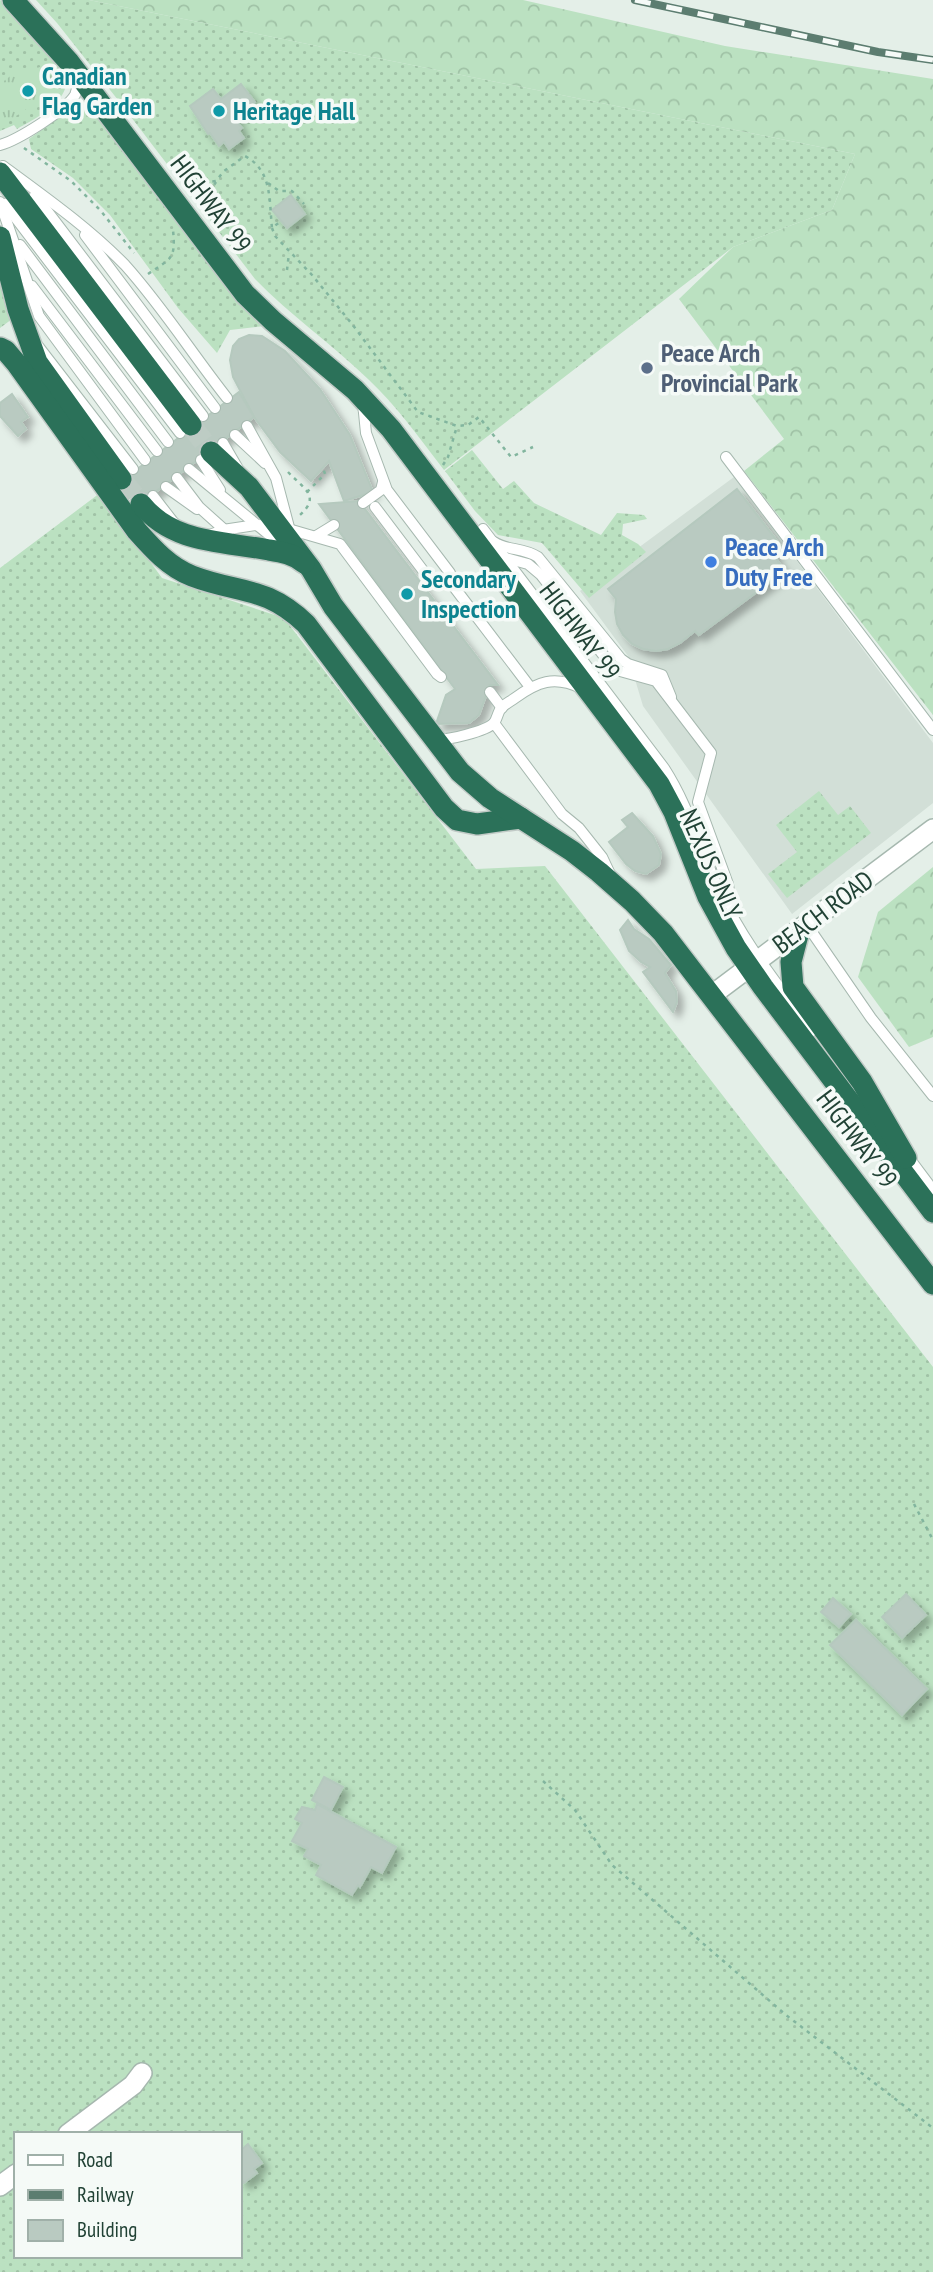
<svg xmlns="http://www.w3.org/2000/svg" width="933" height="2272" font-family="'PT Sans Narrow',sans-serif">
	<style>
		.built { fill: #d2dfd7 }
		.grass { fill: url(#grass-dots); fill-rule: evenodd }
		.forest { fill: url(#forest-crowns) }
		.park { fill: url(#park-tufts) }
		.building { fill: #b9cac1; stroke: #b5c9be; stroke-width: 2; filter: url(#shadow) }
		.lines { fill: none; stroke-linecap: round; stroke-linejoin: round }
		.highway-tunnel { stroke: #bdccc4; stroke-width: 21; stroke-dasharray: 21 10; stroke-linecap: butt }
		.lane-casing { stroke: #a6b8af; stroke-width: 12 }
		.street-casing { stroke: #a6b8af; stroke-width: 22 }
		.highway-casing { stroke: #c1cac6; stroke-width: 24 }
		.path { stroke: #82b59e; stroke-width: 2.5; stroke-dasharray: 3.5 5; stroke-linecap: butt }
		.lane { stroke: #fff; stroke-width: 10 }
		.street { stroke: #fff; stroke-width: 19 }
		.highway { stroke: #2b7159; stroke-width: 21 }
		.rail-casing { stroke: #5c7d70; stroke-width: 8 }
		.rail { stroke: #f5faf7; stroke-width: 5; stroke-dasharray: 16; stroke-linecap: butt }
		.culture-dot { fill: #0f9aa8; stroke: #f5faf7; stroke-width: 2.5 }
		.service-dot { fill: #5c6f8a; stroke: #f5faf7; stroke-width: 2.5 }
		.shop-dot { fill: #3f7fe0; stroke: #f5faf7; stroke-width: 2.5 }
		.labels { text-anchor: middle; stroke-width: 7; stroke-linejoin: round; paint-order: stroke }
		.culture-label { font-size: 26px; font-weight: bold; fill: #0d838f; stroke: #f5faf7; text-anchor: start }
		.street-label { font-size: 26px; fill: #214235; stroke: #f5faf7 }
		.service-label { font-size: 26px; font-weight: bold; fill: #4e5e75; stroke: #f5faf7; text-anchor: start }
		.shop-label { font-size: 26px; font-weight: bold; fill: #366cbe; stroke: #f5faf7; text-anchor: start }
	</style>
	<defs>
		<pattern id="grass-dots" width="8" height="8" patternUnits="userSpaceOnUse" patternTransform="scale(1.75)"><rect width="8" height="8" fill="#bbe1c1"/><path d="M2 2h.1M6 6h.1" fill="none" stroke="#a0c2a6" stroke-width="1.8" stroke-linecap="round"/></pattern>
		<pattern id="forest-crowns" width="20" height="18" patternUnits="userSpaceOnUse" patternTransform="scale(1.75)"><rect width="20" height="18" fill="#bbe1c1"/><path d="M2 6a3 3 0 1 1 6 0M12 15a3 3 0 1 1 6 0" fill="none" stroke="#a0c2a6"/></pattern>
		<pattern id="park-tufts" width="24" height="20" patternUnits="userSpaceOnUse" patternTransform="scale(1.75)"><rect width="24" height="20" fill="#bbe1c1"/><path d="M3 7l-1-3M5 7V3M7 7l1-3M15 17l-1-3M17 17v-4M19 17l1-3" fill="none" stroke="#a0c2a6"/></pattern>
		<filter id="shadow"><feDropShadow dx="6" dy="6" stdDeviation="3.5" flood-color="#0004"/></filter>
	</defs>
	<rect width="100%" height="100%" fill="#e4efe8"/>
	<!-- built -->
	<path class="built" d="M734,477L933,743V803L792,914L643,706L628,656L580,591Z"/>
	<!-- grass -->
	<g class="grass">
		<path d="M0,0C16,11 30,28 42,44C49,51 60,60 64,69C77,99 36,118 17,129L14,125L0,131Z"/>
		<path d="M36,0H89L855,154L832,210L733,247L444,470C420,439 397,406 368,379C332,344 290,315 255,279L118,100L57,23Z"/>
		<path d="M85,99L89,102L234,298L264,326L230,330L217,353L178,308L110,215L73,178L31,149L29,139Z"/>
		<path d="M0,259L12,319L0,328Z"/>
		<path d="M472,450L503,489L514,481L534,503L601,535L617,513L644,515L647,519L623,524L622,535L638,544L646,552L589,598L542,543L498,535L475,511L445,471Z"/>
		<path d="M100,493L162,578L284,618L476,869L545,866L933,1367V2272H0V568ZM16,2134H240V2256H16Z"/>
		<path d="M819,791L838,815L850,806L871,833L787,898L768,874L797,852L776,825Z"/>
	</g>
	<!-- forest -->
	<g class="forest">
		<path d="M89,0H523L725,46L933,79V715L744,471L784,439L679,299L733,247L832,210L855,154Z"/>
		<path d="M933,867V1037L909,1047L858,977L878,912Z"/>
	</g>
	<!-- park -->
	<path class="park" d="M49,64L55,69L51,86L54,94L53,98C34,99 18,118 0,125V84L21,68L34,69Z"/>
	<!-- building -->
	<g class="building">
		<path d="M241,84L255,102L234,118L242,128L239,131L244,138L229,149L224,142L219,146L210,133L208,134L190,106L213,89L221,99Z"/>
		<path d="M291,195L305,214L287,228L272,210Z"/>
		<path d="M249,335L262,336L285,351L320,389L350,435L373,492L344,501L329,461L311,481L280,452L254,417L233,377L230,360L233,346L239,339Z"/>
		<path d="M239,392L254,417L141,503L123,480Z"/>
		<path d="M12,394L28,417L21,422L26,429L18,436L0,416V403Z"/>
		<path d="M737,489L781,546L772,553L785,571L699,635L695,631L680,643L668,649L656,651L643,649L632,644L623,635L617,624L615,612L616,599L608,589Z"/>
		<path d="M359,501L498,685H490L479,715L469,723L436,724L446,695L455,689L319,504Z"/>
		<path d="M632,813L653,836L661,854L659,865L646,874L635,871L626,864L609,842L628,827L622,820Z"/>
		<path d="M628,920L634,929L649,939L671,965L665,973L676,991L677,1002L673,1012L643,972L650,967L641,962L629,951L620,930Z"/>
		<path d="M906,1594L926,1615L902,1638L882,1617Z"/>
		<path d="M833,1598L851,1614L839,1627L821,1612Z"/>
		<path d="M856,1620L927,1689L902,1715L830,1645Z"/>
		<path d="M324,1777L343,1787L331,1810L312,1800Z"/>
		<path d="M317,1804L396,1847L382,1873L371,1867L360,1887L358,1885L352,1895L316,1875L321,1865L304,1856L308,1849L292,1841L302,1823L295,1819L302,1807L315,1810Z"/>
		<path d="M248,2144L262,2163L254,2169L257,2173L244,2183L240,2179V2151Z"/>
	</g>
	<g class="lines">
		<!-- highway-tunnel -->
		<g class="highway-tunnel">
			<path d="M191,425L211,452"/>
			<path d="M121,479L141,504"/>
		</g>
		<defs>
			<g id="lane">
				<path d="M0,145C18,140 66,110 75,95C78,89 77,85 77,78"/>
				<path d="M3,166C45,197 89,228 125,265C162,306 193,355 227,398"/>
				<path d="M35,195L203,416"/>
				<path d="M0,202L39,316L145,460"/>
				<path d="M5,204L180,433"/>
				<path d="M85,235L215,408"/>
				<path d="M20,245L168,442"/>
				<path d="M32,286L157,451"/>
				<path d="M38,346L133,469"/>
				<path d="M363,403L366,433L387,490L450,573L451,583L530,687"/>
				<path d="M247,426L276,478L290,531"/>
				<path d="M235,435L265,463"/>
				<path d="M223,443L237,467"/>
				<path d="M726,457L933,730"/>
				<path d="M201,460L220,490"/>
				<path d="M189,469L284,547"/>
				<path d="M177,478L199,507L228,533"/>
				<path d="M166,487L197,509"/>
				<path d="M153,496L174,523"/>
				<path d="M363,503L381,490L383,482"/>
				<path d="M375,507L431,581L451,583"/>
				<path d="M483,529L664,768C688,805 699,846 717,886C741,939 777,984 812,1031"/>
				<path d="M207,536L223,530L256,525L278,526L340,544L437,674L441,677"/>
				<path d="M316,536L334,525"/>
				<path d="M494,542C507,551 523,547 538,557L621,659L628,664L662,675L671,697"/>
				<path d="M502,557L528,564L541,575L611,665L620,671L656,681L711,753L698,802L728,884L732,913"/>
				<path d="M490,692L502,708"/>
				<path d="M494,723L562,814L579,828L602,857L610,874"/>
				<path d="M436,739C447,741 486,731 494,723C497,719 498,712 501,708C505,704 511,701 515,698C537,682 554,675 581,688"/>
				<path d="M807,925L871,1018L933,1096"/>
				<path d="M906,1154L933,1190"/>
			</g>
			<g id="street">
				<path d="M712,995L933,829"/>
				<path d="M68,2134L133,2085L142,2073"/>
				<path d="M0,2186L16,2174"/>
			</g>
			<g id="highway">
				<path d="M13,0L69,62L245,294L273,321L355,390L391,429L659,784L674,812L708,897L736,948L763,987L933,1212"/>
				<path d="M0,173L191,425"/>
				<path d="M0,237L18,309L37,362L121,479"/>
				<path d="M0,348L6,351L17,364L137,531C153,549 169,567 192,576C239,594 265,585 306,624L444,808L457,820L477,824L521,818"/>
				<path d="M211,452L249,487L311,569L333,606L460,772L490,798L572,851L599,872L632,901L663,933L933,1284"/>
				<path d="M141,504C173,544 223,541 269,550C282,552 294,554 304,563"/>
				<path d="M799,931L791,962L793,987L862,1082L906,1158"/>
			</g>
		</defs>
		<!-- lane casing -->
		<use href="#lane" class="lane-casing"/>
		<!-- street casing -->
		<use href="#street" class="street-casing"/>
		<!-- highway casing -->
		<use href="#highway" class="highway-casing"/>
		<!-- path -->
		<g class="path">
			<path d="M24,148L71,181L101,211L134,253"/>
			<path d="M179,178C191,173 202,184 216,181L224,171L245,156C273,171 269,202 272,228L281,221"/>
			<path d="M268,183L279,191H292L304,204"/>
			<path d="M198,204L208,194L216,182"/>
			<path d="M272,228L275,236L312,275L352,324L418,412L457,426L468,425L479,417L511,457L533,447"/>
			<path d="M287,270L289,253"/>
			<path d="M148,274C171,258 176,260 173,230"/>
			<path d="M443,465L448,457L457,426"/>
			<path d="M288,472C304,489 321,496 300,515"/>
			<path d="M307,492L325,474L323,468"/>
			<path d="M914,1504L933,1540"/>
			<path d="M543,1781L575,1810L612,1865L786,2015L933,2128"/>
		</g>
		<!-- lane -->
		<use href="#lane" class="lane"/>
		<!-- street -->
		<use href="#street" class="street"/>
		<!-- highway -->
		<use href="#highway" class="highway"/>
		<defs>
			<path id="rail" d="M635,0L878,52L933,60"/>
		</defs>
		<!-- rail casing -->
		<use href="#rail" class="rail-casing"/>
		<!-- rail -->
		<use href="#rail" class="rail"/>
	</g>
	<!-- markers -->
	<g class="culture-dot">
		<circle cx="28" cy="91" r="7"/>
		<circle cx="219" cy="111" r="7"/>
		<circle cx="407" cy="594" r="7"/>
	</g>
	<circle class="service-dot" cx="647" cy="368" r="7"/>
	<circle class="shop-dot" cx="711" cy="562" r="7"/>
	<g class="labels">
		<!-- culture labels -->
		<g class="culture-label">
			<text x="42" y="85">Canadian<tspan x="42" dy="30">Flag Garden</tspan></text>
			<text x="233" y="120">Heritage Hall</text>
			<text x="421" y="588">Secondary<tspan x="421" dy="30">Inspection</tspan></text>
		</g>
		<!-- street labels -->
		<g class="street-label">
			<text transform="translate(211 204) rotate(53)" y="9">HIGHWAY 99</text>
			<text transform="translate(580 631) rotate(53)" y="9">HIGHWAY 99</text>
			<text transform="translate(711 864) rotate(66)" y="9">NEXUS ONLY</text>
			<text transform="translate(823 912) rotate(-37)" y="9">BEACH ROAD</text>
			<text transform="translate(857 1139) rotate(53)" y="9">HIGHWAY 99</text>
		</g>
		<!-- service labels -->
		<g class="service-label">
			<text x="661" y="362">Peace Arch<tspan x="661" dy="30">Provincial Park</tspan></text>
		</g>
		<!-- shop labels -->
		<g class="shop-label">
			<text x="725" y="556">Peace Arch<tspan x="725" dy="30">Duty Free</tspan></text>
		</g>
	</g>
	<!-- legend -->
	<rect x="14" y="2132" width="228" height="126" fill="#f5faf7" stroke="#a0b0a9" stroke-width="2"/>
	<rect x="28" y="2155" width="35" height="10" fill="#ffffff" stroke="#a0b0a9" stroke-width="2"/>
	<text x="77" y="2167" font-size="21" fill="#214235">Road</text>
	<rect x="28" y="2190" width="35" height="10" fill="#5c7d70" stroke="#a0b0a9" stroke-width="2"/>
	<text x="77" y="2202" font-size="21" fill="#214235">Railway</text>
	<rect x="28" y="2220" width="35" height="21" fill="#b9cac1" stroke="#a0b0a9" stroke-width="2"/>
	<text x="77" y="2237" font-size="21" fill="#214235">Building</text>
</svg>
